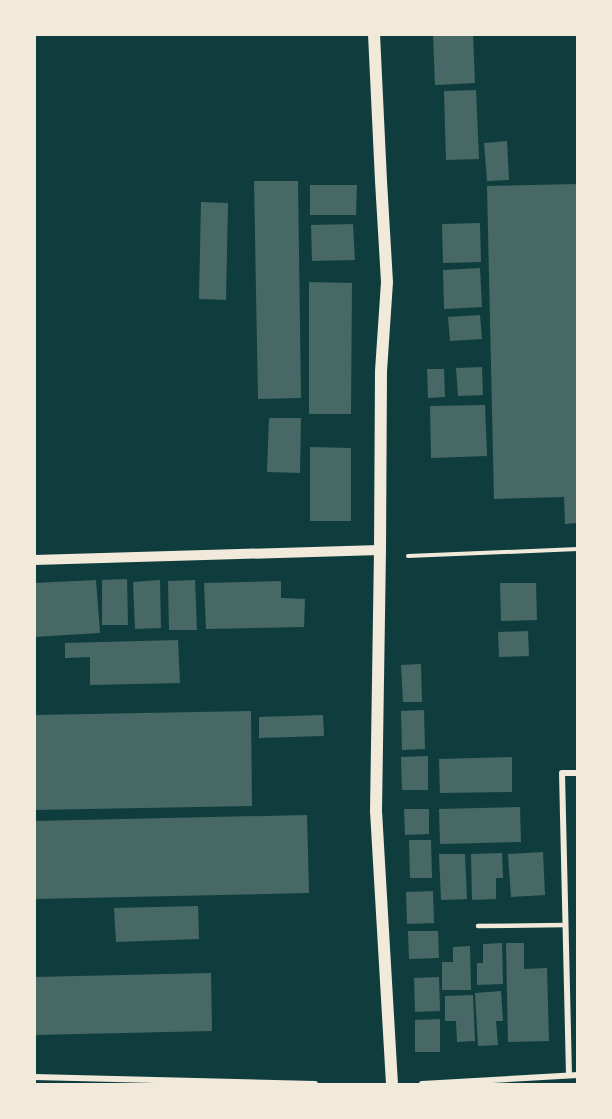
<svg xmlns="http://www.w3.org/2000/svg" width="612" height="1119" font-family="Poppins,sans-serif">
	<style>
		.building { fill: #486865 }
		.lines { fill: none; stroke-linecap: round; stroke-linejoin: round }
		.path { stroke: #f1e9da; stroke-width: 4 }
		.service { stroke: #f1e9da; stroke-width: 4.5 }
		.minor { stroke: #f1e9da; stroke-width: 6 }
		.tertiary { stroke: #f1e9da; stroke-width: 10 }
		.secondary { stroke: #f1e9da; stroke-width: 12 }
	</style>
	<rect width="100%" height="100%" fill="#0f3d3e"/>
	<!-- building -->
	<g class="building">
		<path d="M433,34H473L475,83L435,85Z"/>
		<path d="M476,90L479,159L446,160L444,91Z"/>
		<path d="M507,141L509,180L487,181L484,143Z"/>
		<path d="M254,181H298L301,398L258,399Z"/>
		<path d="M578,184V523L565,524L564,497L494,499L487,186Z"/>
		<path d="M310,185H357L356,215H310Z"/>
		<path d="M201,202L228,203L226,300L199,299Z"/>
		<path d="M480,223L481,262L443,263L442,224Z"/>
		<path d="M353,224L355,260L312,261L311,225Z"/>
		<path d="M480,268L482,307L444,309L443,270Z"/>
		<path d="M309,282L352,283L351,414H309Z"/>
		<path d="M480,315L482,339L450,341L448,317Z"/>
		<path d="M482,367L483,395L458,396L456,368Z"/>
		<path d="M427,369H444L445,397L428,398Z"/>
		<path d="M485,405L487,456L431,458L430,406Z"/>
		<path d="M269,418H301L300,473L267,472Z"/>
		<path d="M310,447L351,448V521H310Z"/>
		<path d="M127,579L128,625H102V580Z"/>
		<path d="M96,580L100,633L34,637V583Z"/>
		<path d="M160,580L161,628L135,629L133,582Z"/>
		<path d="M195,580L197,630H169L168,581Z"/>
		<path d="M281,581V598L305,599L304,627L206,629L204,583Z"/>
		<path d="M500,583H536L537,620L501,621Z"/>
		<path d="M528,631L529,656L499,657L498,632Z"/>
		<path d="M178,640L180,683L90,685V657L65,658V643Z"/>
		<path d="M421,664L422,702H403L401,665Z"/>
		<path d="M424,710L425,749L402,750L401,711Z"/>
		<path d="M251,711L252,806L34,810V715Z"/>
		<path d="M323,715L324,736L259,738V717Z"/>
		<path d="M428,756V790H402L401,757Z"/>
		<path d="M512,757V792L440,793L439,759Z"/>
		<path d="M520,807L521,842L440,844L439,809Z"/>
		<path d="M404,809H429V834L405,835Z"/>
		<path d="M307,815L309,893L34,899V821Z"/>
		<path d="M409,840H431L432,878H410Z"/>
		<path d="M543,852L545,895L511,897L508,854Z"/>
		<path d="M502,853L503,878H496V899L472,900L471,854Z"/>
		<path d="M439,854H465L467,899L441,900Z"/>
		<path d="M433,891L434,923L407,924L406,892Z"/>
		<path d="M198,906L199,939L116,942L114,908Z"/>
		<path d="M408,931H438L439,958L409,959Z"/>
		<path d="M502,943L503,984L477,985V963H483V944Z"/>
		<path d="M506,943H524V969L547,968L549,1041L508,1042Z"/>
		<path d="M470,946L471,990H442V962H453V947Z"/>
		<path d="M211,973L212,1031L34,1035V977Z"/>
		<path d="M439,977L440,1011L415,1012L414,978Z"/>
		<path d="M501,991L503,1021H496L498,1045L478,1046L475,993Z"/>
		<path d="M473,995L475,1041L457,1042L456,1021H445V996Z"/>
		<path d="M440,1019V1052H415V1020Z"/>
	</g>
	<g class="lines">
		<!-- path -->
		<path class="path" d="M408,556L578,549"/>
		<!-- service -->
		<path class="service" d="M478,926L566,925"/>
		<!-- minor -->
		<g class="minor">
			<path d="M569,1075L562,773H578"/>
			<path d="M34,1077L315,1084"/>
			<path d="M422,1084L578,1075"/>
		</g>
		<!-- tertiary -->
		<path class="tertiary" d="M34,560L380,550"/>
		<!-- secondary -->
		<path class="secondary" d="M374,34L381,181L387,282L381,371L380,550L376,811L392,1084"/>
	</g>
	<!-- border -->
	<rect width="612" height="1119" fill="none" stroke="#f1e9da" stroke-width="72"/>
</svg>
